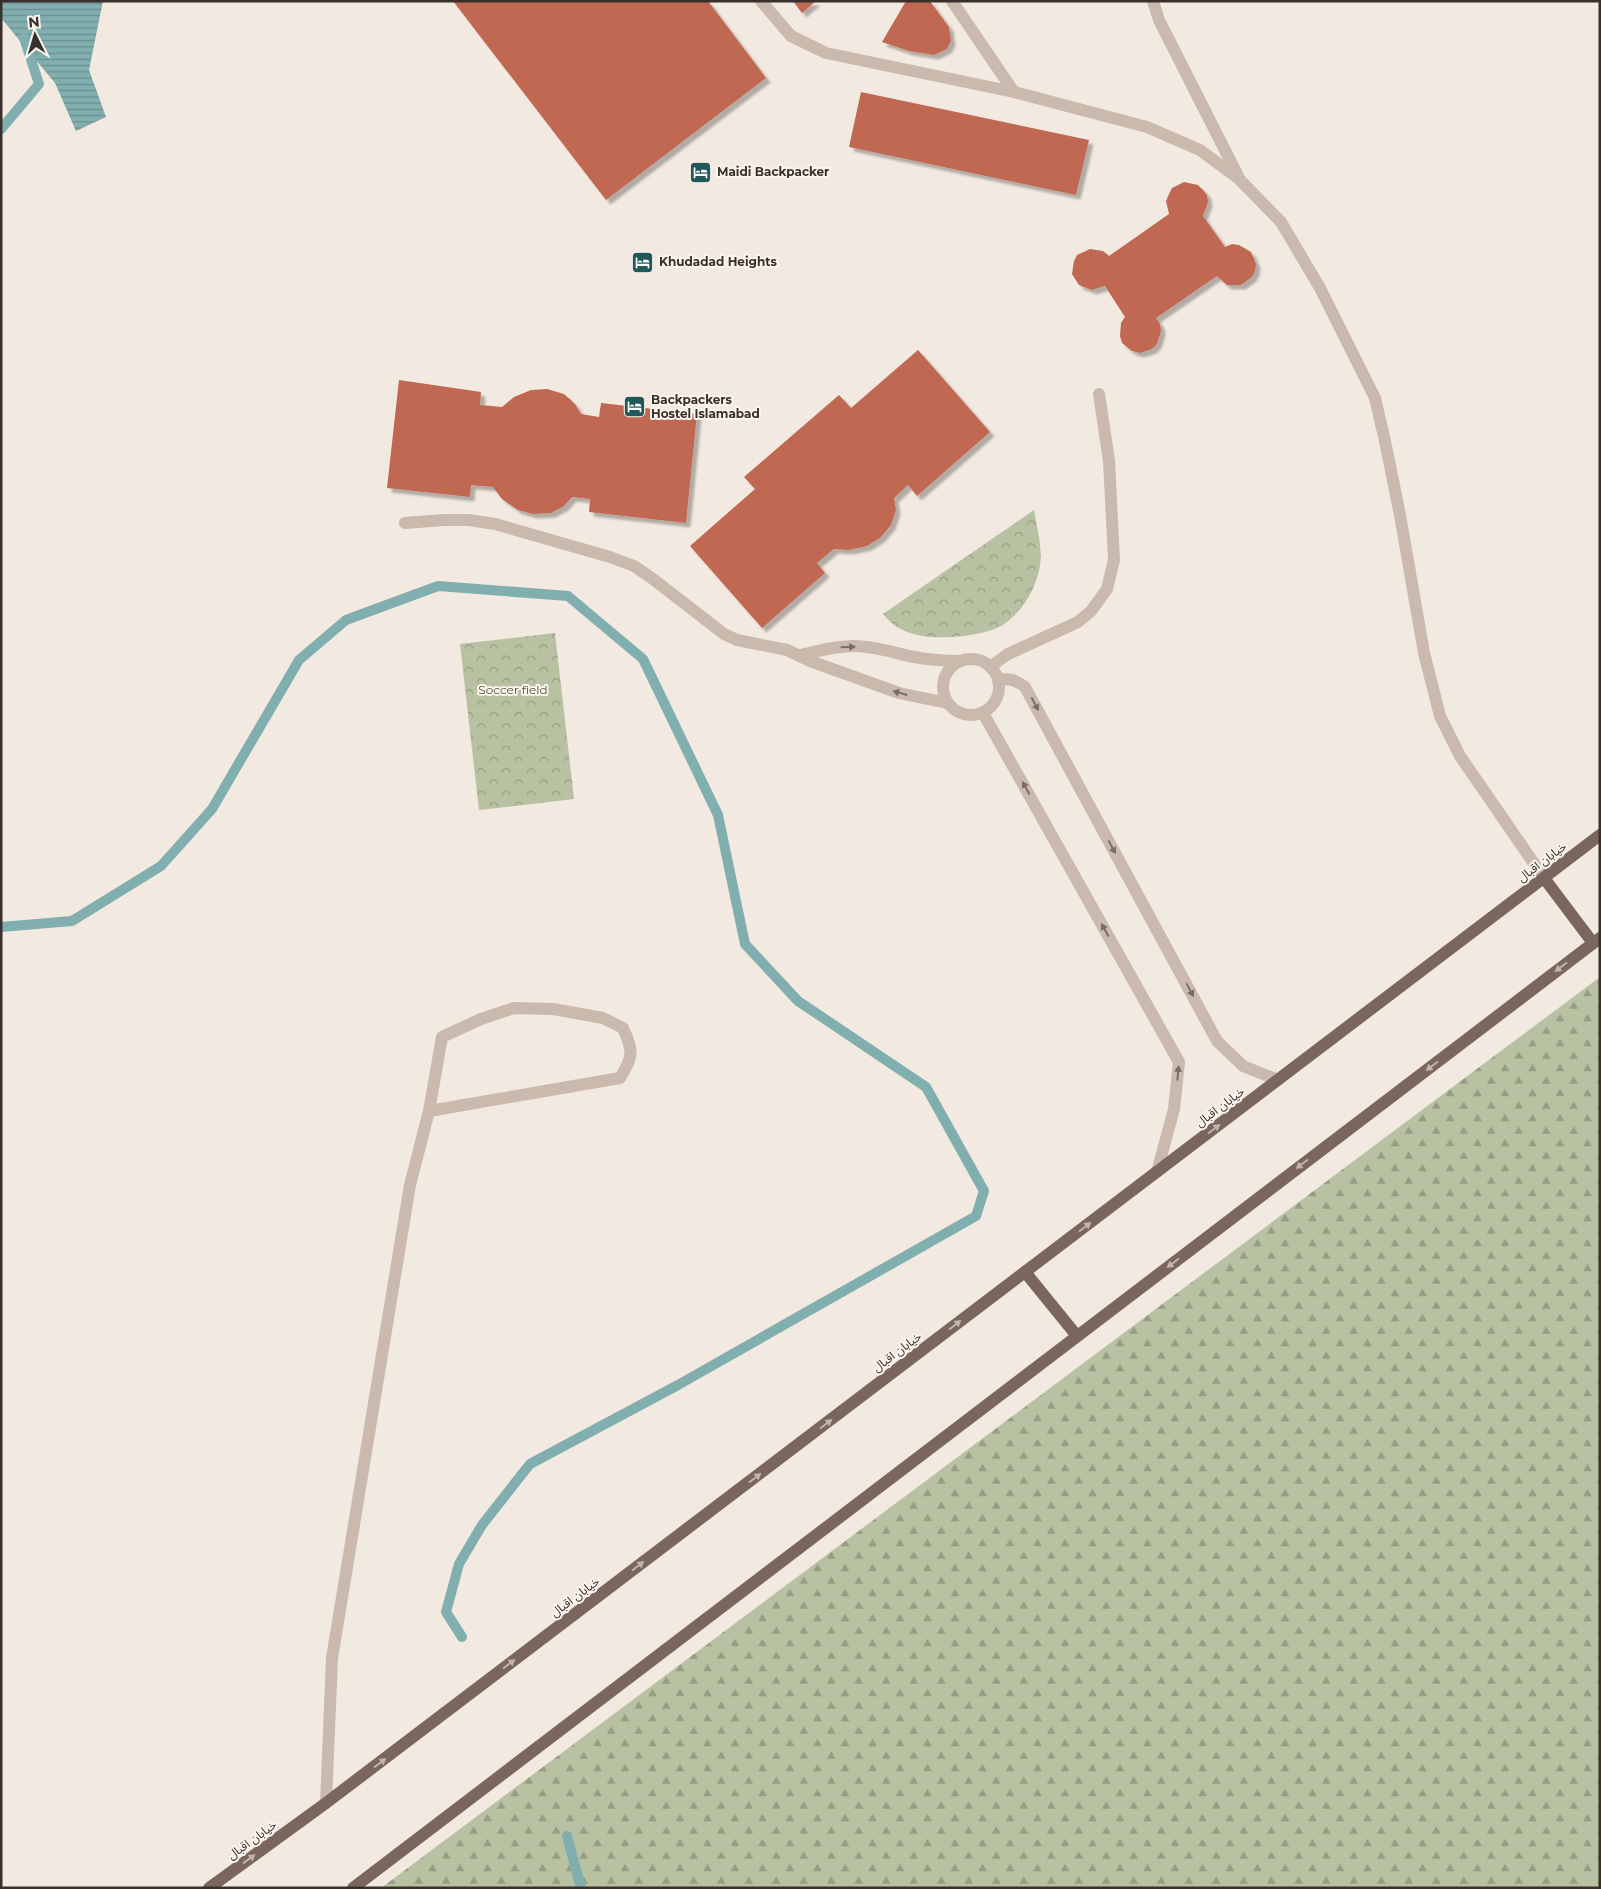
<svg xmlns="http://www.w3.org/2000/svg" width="1601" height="1889" font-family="Montserrat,'Noto Sans Arabic',sans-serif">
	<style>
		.forest { fill: url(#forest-firs) }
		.park { fill: url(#park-crowns) }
		.water { fill: url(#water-rules) }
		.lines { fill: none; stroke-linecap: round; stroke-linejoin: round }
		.stream { stroke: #81aeae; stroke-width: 10 }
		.building { fill: #c06751; filter: url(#shadow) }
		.minor { stroke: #cab9ad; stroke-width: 12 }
		.major { stroke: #7a665d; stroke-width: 12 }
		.oneway { fill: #7a6d66 }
		.oneway2 { fill: #c0b4ad }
		.labels { text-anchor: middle; stroke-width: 4; stroke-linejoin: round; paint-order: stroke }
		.poi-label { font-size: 12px; font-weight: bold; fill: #392f2b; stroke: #faf4ee; text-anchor: start }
		.park-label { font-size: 12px; fill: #4a5630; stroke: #faf4ee }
		.street-label { font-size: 12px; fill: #392f2b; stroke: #faf4ee }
	</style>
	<defs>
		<pattern id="forest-firs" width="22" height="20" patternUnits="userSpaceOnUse" patternTransform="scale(1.25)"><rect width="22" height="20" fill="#b8c1a1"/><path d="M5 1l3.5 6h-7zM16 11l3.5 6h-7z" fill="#979d83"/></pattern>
		<pattern id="park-crowns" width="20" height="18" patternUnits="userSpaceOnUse" patternTransform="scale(1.25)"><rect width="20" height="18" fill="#b8c1a1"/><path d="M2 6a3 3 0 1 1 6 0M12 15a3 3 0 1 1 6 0" fill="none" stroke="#979d83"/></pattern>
		<pattern id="water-rules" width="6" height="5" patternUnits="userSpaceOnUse" patternTransform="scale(1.25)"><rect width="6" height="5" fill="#81aeae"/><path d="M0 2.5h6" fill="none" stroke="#6b8e8e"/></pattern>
		<filter id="shadow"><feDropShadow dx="4.5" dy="4.5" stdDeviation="1" flood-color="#0004"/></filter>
	</defs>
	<rect width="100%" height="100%" fill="#f2e9e1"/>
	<!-- forest -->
	<path class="forest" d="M1600,977V1888H381Z"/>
	<!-- park -->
	<g class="park">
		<path d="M1034,510C1038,534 1045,555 1037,578C1031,597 1018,616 1001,626C990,632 976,634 964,636C935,639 902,639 883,614Z"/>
		<path d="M555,633L574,799L479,810L460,644Z"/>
	</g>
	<!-- water -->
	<path class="water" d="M1,1H103L89,70L106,117L76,131L55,83L1,18Z"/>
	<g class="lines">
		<!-- stream -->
		<g class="stream">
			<path d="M1,129L39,84L24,38"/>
			<path d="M1,927L72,921L161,866L212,809L299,660L346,620L438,586L568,596L643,659L718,815L745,944L798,1001L926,1087L984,1191L976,1216L678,1385L530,1464L482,1525L459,1564L446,1612L462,1637"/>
			<path d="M567,1836L581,1888"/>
		</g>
	</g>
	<!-- building -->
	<g class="building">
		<path d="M453,1H708L766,78L606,200Z"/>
		<path d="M793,1H816L802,13Z"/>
		<path d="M906,1H930L932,4L949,27L951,41L947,49L934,55L909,51L882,42Z"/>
		<path d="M861,92L1089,140L1076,195L849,147Z"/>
		<path d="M1184,182L1198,185L1203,190L1207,195L1208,202L1203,216L1225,247L1232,244L1239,245L1251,252L1256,264L1255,271L1252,277L1241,285H1227L1217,276L1156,318L1160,324L1161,331L1157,344L1152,349L1140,353L1132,351L1122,343L1120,336L1121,323L1125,317L1105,286L1092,290L1079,285L1072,274L1074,261L1077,255L1090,249L1103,251L1109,256L1169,214L1166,201L1169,194L1172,188Z"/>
		<path d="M918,350L990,432L917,496L908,485L894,498L896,510L891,525L880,538L867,546L849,550L834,549L817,563L825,573L762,628L690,546L755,489L744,477L839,395L851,408Z"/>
		<path d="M399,380L481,392L480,405L502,407L514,397L531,390L547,389L564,394L575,404L581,414L599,417L601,403L697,414L686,523L589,512L590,499L572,497L564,506L551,513L533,514L518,510L502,499L493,487L471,485L470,497L387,488Z"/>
	</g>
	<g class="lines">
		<!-- minor -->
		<g class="minor">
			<path d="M761,1L791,36L826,53L1014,92L1147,127L1200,150L1239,179L1281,222L1320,288L1375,398L1385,441L1400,515L1424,653L1440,716L1460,756L1544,878"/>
			<path d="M952,1L1014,92"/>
			<path d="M1153,1L1159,20L1238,176"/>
			<path d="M405,523L444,520H469L495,524L610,557L634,566L653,579L724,634L737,640L787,650L810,661L899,693L947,703"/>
			<path d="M801,655C818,651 835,646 854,646C875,646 894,653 914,657C930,660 945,661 961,661"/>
			<circle cx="971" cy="687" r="28"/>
			<path d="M990,667L1008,654L1078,622L1091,611L1107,589L1114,560L1109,461L1099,394"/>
			<path d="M998,680C1010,678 1016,680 1025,687L1217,1041L1243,1066L1278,1080"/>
			<path d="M983,713L1179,1062L1174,1109L1157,1172"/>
			<path d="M326,1803L332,1658L410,1185L429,1111L442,1037L481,1019L514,1008L553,1009L603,1018L623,1028C633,1051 634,1056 620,1078L429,1111"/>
		</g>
		<!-- major -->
		<g class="major">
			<path d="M1544,878L1593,943"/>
			<path d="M1025,1272L1077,1336"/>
			<path d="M209,1888L326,1803L1600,835"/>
			<path d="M353,1888L1600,938"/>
		</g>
	</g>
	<!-- one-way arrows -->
	<defs><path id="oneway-solid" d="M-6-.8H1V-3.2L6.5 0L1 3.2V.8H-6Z" transform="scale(1.25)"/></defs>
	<g class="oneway">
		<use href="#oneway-solid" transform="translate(848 647) rotate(-2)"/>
		<use href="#oneway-solid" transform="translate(900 693) rotate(-164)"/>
		<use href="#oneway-solid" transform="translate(1035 704) rotate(62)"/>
		<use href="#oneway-solid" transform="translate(1026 788) rotate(-119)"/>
		<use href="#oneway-solid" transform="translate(1112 847) rotate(62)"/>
		<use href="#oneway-solid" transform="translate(1105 930) rotate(-119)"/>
		<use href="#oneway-solid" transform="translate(1190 990) rotate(62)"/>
		<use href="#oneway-solid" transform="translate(1178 1073) rotate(-85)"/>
	</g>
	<g class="oneway2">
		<use href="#oneway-solid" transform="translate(1561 967) rotate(143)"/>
		<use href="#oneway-solid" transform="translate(1432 1066) rotate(143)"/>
		<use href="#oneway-solid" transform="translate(1214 1129) rotate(-37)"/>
		<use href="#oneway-solid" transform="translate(1302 1164) rotate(143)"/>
		<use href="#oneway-solid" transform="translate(1085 1227) rotate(-37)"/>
		<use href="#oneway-solid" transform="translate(1173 1263) rotate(143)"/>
		<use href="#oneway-solid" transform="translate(955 1325) rotate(-37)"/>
		<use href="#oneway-solid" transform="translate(826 1424) rotate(-37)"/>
		<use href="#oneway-solid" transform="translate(755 1478) rotate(-37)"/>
		<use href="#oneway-solid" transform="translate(638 1566) rotate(-37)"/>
		<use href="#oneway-solid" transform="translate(509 1664) rotate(-37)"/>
		<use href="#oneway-solid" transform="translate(380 1763) rotate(-37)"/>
		<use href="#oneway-solid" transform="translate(249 1859) rotate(-36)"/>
	</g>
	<!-- icons -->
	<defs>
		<symbol id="hotel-square" viewBox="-11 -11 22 22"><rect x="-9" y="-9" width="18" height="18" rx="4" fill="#225859" stroke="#faf4ee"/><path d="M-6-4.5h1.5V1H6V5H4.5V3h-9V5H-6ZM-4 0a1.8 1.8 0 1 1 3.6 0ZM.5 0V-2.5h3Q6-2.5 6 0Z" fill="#fff"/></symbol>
	</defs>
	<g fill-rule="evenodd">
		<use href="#hotel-square" x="688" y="160" width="25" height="25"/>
		<use href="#hotel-square" x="630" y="250" width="25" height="25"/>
		<use href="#hotel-square" x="622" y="394" width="25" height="25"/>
	</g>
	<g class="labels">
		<!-- poi labels -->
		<g class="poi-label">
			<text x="717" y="176">Maidi Backpacker</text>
			<text x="659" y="266">Khudadad Heights</text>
			<text x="651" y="404">Backpackers<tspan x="651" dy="14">Hostel Islamabad</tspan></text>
		</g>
		<!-- park labels -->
		<g class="park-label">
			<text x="513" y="694">Soccer field</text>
		</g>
		<!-- street labels -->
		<g class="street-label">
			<text transform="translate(1542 862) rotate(-37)" y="4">خیابان اقبال</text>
			<text transform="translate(1220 1107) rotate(-37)" y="4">خیابان اقبال</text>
			<text transform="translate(897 1352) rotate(-37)" y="4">خیابان اقبال</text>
			<text transform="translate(575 1597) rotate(-37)" y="4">خیابان اقبال</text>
			<text transform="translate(252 1840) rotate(-36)" y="4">خیابان اقبال</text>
		</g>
	</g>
	<!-- border -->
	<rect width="1601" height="1889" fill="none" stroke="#392f2b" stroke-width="5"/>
	<!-- north arrow -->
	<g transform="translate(35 35) rotate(355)" stroke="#faf4ee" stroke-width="4" paint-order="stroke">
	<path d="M0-4L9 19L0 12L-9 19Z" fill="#392f2b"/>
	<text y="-8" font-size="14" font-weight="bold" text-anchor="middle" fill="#392f2b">N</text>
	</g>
</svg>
